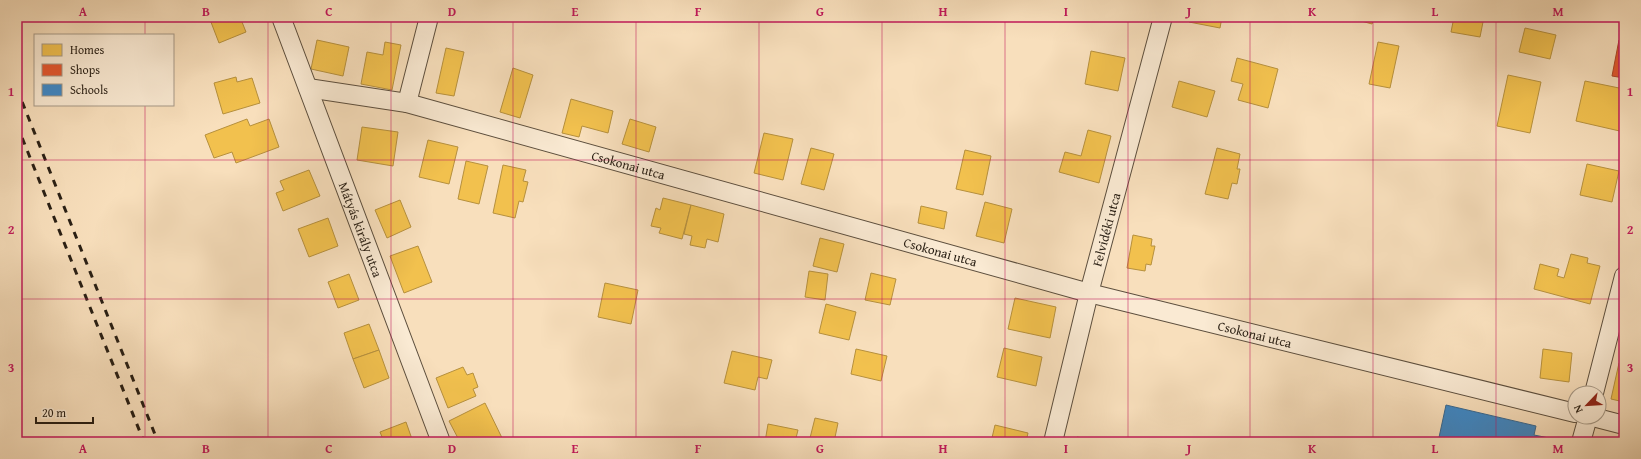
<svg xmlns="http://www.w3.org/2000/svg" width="1641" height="459" font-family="'Gentium Book Plus',serif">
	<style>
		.homes { fill: #f2c14e; stroke: #b6903d }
		.shops { fill: #e4572e; stroke: #ac4626 }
		.schools { fill: #3f88c5; stroke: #386890 }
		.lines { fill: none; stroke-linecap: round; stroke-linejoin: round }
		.minor-casing { stroke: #5d4f3e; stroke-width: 20 }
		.minor { stroke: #faead3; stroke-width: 18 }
		.rail { stroke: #291f14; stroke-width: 3; stroke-dasharray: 7 7; stroke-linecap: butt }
		.grid { fill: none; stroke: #c2185b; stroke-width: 1; stroke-opacity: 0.55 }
		.labels { text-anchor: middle; stroke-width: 4; stroke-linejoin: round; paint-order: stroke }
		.street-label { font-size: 13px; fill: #291f14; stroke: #faead3 }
		.neatline { fill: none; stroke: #c2185b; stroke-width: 1.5 }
		.grid-label { font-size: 13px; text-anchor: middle; font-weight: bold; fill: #c2185b }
	</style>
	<rect width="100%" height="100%" fill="#f8dfbc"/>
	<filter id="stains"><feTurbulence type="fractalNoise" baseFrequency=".005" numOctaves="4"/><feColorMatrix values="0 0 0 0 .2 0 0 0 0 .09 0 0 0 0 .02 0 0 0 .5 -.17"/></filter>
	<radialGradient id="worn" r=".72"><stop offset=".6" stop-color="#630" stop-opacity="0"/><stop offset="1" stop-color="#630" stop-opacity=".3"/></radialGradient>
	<!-- homes -->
	<g class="homes">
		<path d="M209,17H240L246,32L219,43Z"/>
		<path d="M1190,17H1222L1220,28L1189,22Z"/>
		<path d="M1354,17H1374L1372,24L1354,19Z"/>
		<path d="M1454,17H1484L1480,37L1451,32Z"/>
		<path d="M1525,28L1556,35L1550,59L1519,52Z"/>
		<path d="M317,40L349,47L343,76L311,69Z"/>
		<path d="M385,42L401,45L392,90L361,84L367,52L383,55Z"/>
		<path d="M1378,42L1399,46L1390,88L1369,84Z"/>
		<path d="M446,48L464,52L454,96L436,93Z"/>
		<path d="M1091,51L1125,58L1118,91L1085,84Z"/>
		<path d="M1237,58L1278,69L1268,108L1238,100L1243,84L1231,81Z"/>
		<path d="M513,68L533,75L520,118L500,112Z"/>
		<path d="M1508,75L1541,82L1530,133L1497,126Z"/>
		<path d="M236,77L237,82L252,78L260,103L223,114L214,83Z"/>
		<path d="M1179,81L1215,91L1207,117L1172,107Z"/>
		<path d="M1585,81L1624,89V132L1576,121Z"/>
		<path d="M571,99L613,111L608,133L582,126L579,137L562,133Z"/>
		<path d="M247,119L250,126L269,119L279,147L236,163L232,152L214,158L205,135Z"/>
		<path d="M630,119L656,127L649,152L622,144Z"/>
		<path d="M362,127L398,132L393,166L357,160Z"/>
		<path d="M1088,130L1111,136L1099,183L1059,172L1065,152L1081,156Z"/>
		<path d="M764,133L793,139L783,180L754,173Z"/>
		<path d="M428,140L458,147L449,184L419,177Z"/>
		<path d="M811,148L834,154L824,190L801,184Z"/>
		<path d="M1217,148L1240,154L1237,169H1240L1237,184L1232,183L1228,199L1205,194Z"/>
		<path d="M965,150L991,156L983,195L956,189Z"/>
		<path d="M466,161L488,166L479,204L458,199Z"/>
		<path d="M1587,164L1619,171L1612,202L1580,195Z"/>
		<path d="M503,165L526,170L523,181L528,182L523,202L519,201L515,218L493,213Z"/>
		<path d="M309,170L320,196L283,211L276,193L284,190L280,181Z"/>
		<path d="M663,198L691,205L682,239L659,233L661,228L651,226L656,208L660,210Z"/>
		<path d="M400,200L411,227L387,238L375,210Z"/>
		<path d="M985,202L1012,209L1004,243L976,236Z"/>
		<path d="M691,205L724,214L718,242L707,239L705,248L690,245L692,236L684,234Z"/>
		<path d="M921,206L947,212L944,229L918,223Z"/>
		<path d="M328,218L338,246L309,257L298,229Z"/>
		<path d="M1133,235L1152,239L1151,246H1155L1151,265L1146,264L1145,271L1127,268Z"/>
		<path d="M820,238L844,244L837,272L813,266Z"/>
		<path d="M418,246L432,282L404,293L390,256Z"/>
		<path d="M1571,254L1588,258L1587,263L1600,266L1590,304L1534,289L1540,264L1559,269L1557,276L1564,278Z"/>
		<path d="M809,271L828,274L825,300L805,297Z"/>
		<path d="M871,273L896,279L890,305L865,300Z"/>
		<path d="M349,274L359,300L338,308L328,282Z"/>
		<path d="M605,283L638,290L631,324L598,317Z"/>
		<path d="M1015,298L1056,307L1050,338L1008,329Z"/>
		<path d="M826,304L856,312L849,340L819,333Z"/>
		<path d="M369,324L379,350L353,359L344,333Z"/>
		<path d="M1004,348L1042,357L1036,386L997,377Z"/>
		<path d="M856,349L887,356L881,381L851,374Z"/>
		<path d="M1543,349L1572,353L1569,382L1540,378Z"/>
		<path d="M379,350L389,378L364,388L353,359Z"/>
		<path d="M732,351L772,360L767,379L758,377L755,390L724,383Z"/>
		<path d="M1619,363L1624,364V402L1611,399Z"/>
		<path d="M463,367L467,375L473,373L478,387L473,389L476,396L448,408L436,378Z"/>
		<path d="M485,403L504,442H460L449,421Z"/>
		<path d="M815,418L838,423L834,442H809Z"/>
		<path d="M406,422L413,442H384L380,432Z"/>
		<path d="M768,424L798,430L795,442H765Z"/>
		<path d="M995,425L1028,433L1026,442H991Z"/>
		<path d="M1077,437L1104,442H1076Z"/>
	</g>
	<!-- shops -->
	<path class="shops" d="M1619,40L1624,41V78L1612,76Z"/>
	<!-- schools -->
	<path class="schools" d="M1446,405L1536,426L1534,435L1554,439L1553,442H1438Z"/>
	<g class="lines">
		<defs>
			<g id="minor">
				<path id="s1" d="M281,17L441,442"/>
				<path id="s2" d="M308,88L407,103L1089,293L1575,413"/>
				<path d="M407,103L429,17"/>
				<path d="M1594,393L1624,276"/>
				<path d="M1593,417L1624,425"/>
				<path id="s3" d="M1053,442L1089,293L1163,17"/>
				<path d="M1581,442L1588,417"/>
			</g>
		</defs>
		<!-- minor casing -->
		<use href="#minor" class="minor-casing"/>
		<!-- minor -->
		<use href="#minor" class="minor"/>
		<!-- rail -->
		<g class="rail">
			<path d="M17,89L158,442"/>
			<path d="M17,125L144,442"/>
		</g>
	</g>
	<!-- grid -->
	<path class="grid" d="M145,17V35M268,17V442M391,17V442M513,17V442M636,17V442M759,17V442M882,17V442M1005,17V442M1128,17V442M1250,17V442M1373,17V442M1496,17V442M145,105V442M17,160H1624M17,299H1624"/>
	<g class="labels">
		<!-- street labels -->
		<g class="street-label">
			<text dy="5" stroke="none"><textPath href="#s2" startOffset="330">Csokonai utca</textPath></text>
			<text dy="5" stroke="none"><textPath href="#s1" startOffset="227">Mátyás király utca</textPath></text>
			<text dy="5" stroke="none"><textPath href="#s3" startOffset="219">Felvidéki utca</textPath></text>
			<text dy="5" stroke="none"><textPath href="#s2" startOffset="654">Csokonai utca</textPath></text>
			<text dy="5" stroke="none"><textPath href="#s2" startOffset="979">Csokonai utca</textPath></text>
		</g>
	</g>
	<!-- margin -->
	<rect width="1641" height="459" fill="none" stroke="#f8dfbc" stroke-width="44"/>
	<!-- legend -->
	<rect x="34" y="34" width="140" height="72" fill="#faead3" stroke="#a69987"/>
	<rect x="42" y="44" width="20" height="12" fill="#f2c14e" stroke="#a69987"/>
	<text x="70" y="54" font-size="12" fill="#291f14">Homes</text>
	<rect x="42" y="64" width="20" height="12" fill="#e4572e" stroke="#a69987"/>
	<text x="70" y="74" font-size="12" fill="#291f14">Shops</text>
	<rect x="42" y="84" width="20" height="12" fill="#3f88c5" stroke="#a69987"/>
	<text x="70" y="94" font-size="12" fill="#291f14">Schools</text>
	<!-- north arrow -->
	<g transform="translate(1587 405) rotate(245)"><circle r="19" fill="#faead3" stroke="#a69987"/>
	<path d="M0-3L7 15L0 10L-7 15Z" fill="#8f2418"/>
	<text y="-6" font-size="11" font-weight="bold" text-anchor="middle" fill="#291f14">N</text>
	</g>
	<!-- scale -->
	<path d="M36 417v6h57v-6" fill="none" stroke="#291f14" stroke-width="2"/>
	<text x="42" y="417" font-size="12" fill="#291f14" stroke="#faead3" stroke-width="3" paint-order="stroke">20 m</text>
	<rect x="22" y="22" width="1597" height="415" class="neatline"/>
	<g class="grid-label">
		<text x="83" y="16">A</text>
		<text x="206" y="16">B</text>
		<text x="329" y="16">C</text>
		<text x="452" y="16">D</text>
		<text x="575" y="16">E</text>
		<text x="698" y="16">F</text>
		<text x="820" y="16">G</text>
		<text x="943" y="16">H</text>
		<text x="1066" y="16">I</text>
		<text x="1189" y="16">J</text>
		<text x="1312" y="16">K</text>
		<text x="1435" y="16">L</text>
		<text x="1558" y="16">M</text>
		<text x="11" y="96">1</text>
		<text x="1630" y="96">1</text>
		<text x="11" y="234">2</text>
		<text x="1630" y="234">2</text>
		<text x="11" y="372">3</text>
		<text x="1630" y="372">3</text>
		<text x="83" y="453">A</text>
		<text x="206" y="453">B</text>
		<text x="329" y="453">C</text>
		<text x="452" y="453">D</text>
		<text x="575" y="453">E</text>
		<text x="698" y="453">F</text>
		<text x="820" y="453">G</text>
		<text x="943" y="453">H</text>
		<text x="1066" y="453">I</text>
		<text x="1189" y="453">J</text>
		<text x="1312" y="453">K</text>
		<text x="1435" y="453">L</text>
		<text x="1558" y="453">M</text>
	</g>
	<rect width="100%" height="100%" filter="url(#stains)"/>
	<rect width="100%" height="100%" fill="url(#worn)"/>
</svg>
